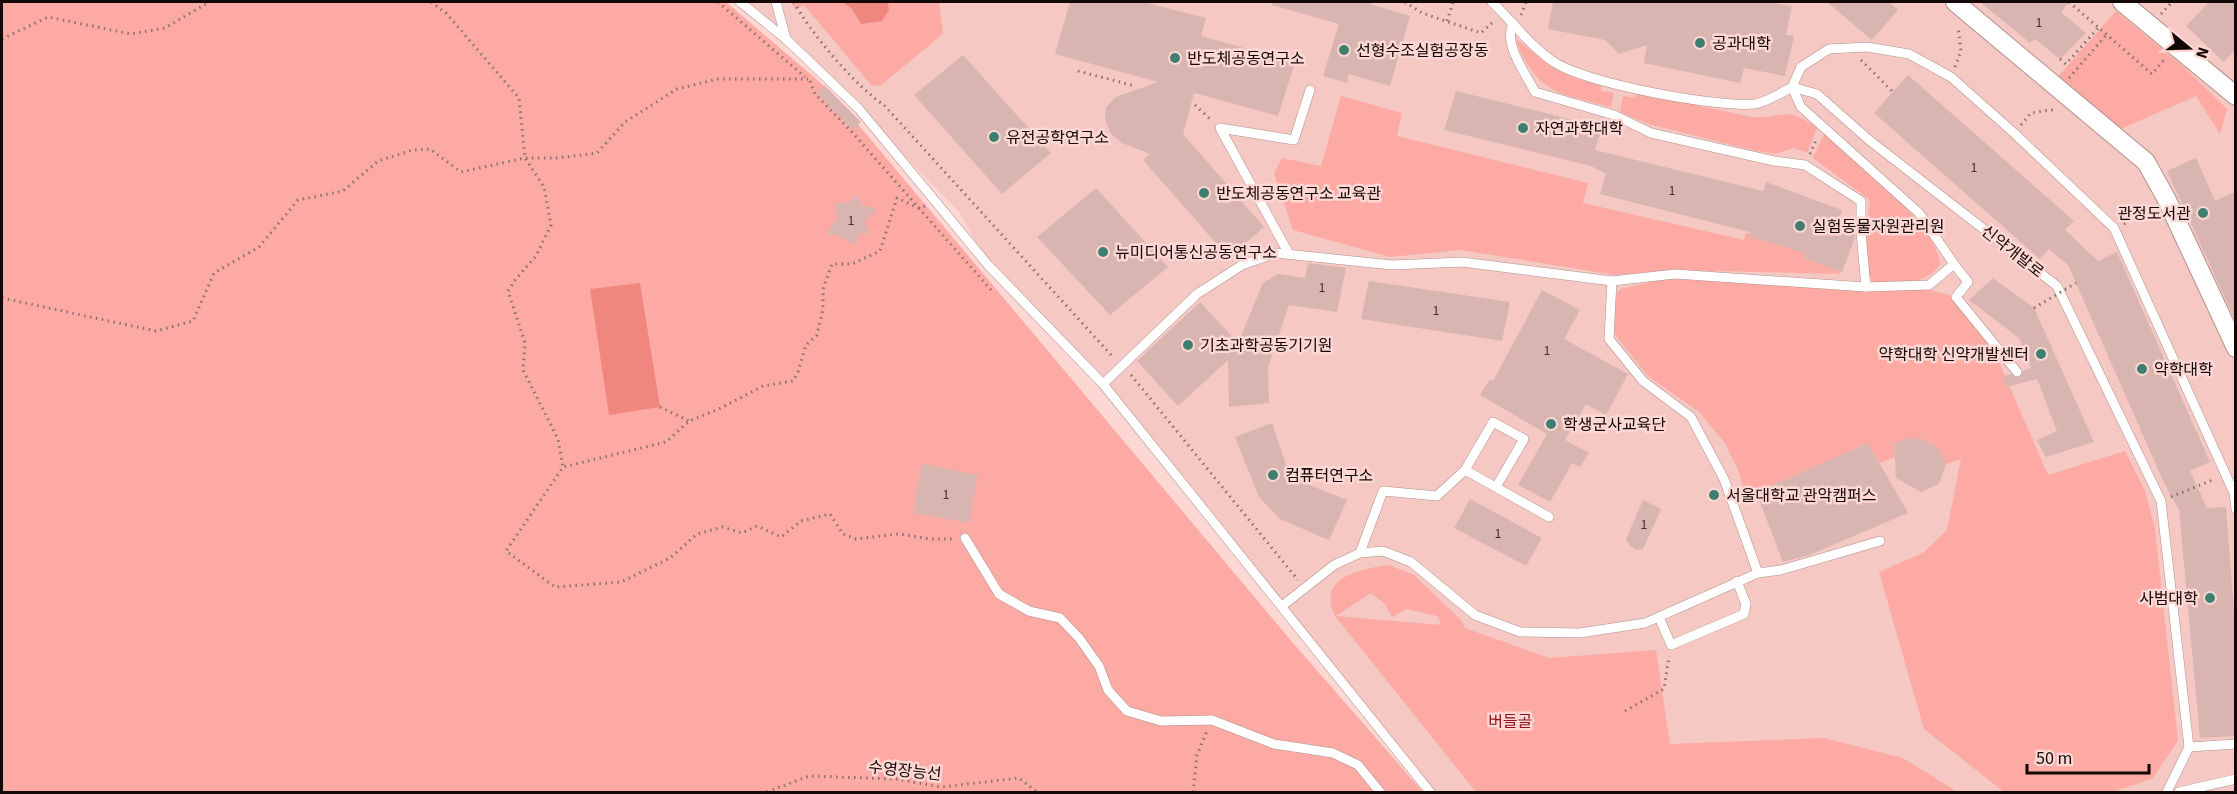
<svg xmlns="http://www.w3.org/2000/svg" width="2237" height="794" font-family="'Source Sans 3','Noto Sans KR',sans-serif">
	<style>
		.built { fill: #f5c8c3 }
		.green { fill: #fcaaa3; fill-rule: evenodd }
		.water { fill: #f0877f }
		.building { fill: #d9b5b1 }
		.lines { fill: none; stroke-linecap: round; stroke-linejoin: round }
		.lane-casing { stroke: #b2908c; stroke-width: 10 }
		.street-casing { stroke: #b2908c; stroke-width: 20 }
		.path { stroke: #89716e; stroke-width: 3; stroke-dasharray: 1.5 4.5; stroke-linecap: butt }
		.lane { stroke: #fff; stroke-width: 9 }
		.street { stroke: #fff; stroke-width: 18 }
		.path-bridge { stroke: #89716e; stroke-width: 3; stroke-dasharray: 1.5 4.5; stroke-linecap: butt }
		.poi-dot { fill: #3e7f6f; stroke: #fcd7d3; stroke-width: 2 }
		.labels { text-anchor: middle; stroke-width: 5; stroke-linejoin: round; paint-order: stroke }
		.number-label { font-size: 14px; fill: #453332 }
		.poi-label { font-size: 16px; fill: #140807; stroke: #fcd7d3; text-anchor: start }
		.street-label { font-size: 16px; fill: #140807; stroke: #fcd7d3 }
		.park-label { font-size: 16px; fill: #901119; stroke: #fcd7d3 }
	</style>
	<rect width="100%" height="100%" fill="#fcd7d3"/>
	<!-- built -->
	<path class="built" d="M740,2H2235V792H1430L1103,384L988,265L960,213L859,109Z"/>
	<!-- green -->
	<g class="green">
		<path d="M2,2H726L830,91L1293,643L1423,792H2Z"/>
		<path d="M791,2H842L852,9L889,10L888,2H939L943,34L881,85L872,86L804,5L796,10Z"/>
		<path d="M2116,11L2184,67L2227,109L2220,134L2196,96L2118,130L2056,79Z"/>
		<path d="M1514,37L1551,67L1579,80L1601,85V91L1614,93L1611,107C1553,91 1539,95 1514,37Z"/>
		<path d="M1637,92L1751,117C1784,119 1784,104 1817,128L1807,153L1794,148L1775,154L1752,150L1648,124L1620,112L1623,96L1635,98Z"/>
		<path d="M1341,96L1402,113L1397,136L1588,183L1583,203L1744,240L1746,233L1824,253L1841,274L1673,270L1615,275L1461,250L1390,257L1293,230L1274,173L1282,158L1321,166Z"/>
		<path d="M1824,134C1855,162 1936,222 1940,264C1928,286 1896,282 1874,283C1858,262 1867,225 1870,200L1813,158Z"/>
		<path d="M1664,279L1930,290L1949,295L1988,337L2048,475L2125,451L2145,491L2155,529L2178,741L2152,779L2112,792H2004L1924,729L1879,572L1923,553L1947,530L1961,459L1946,464C1934,439 1920,433 1894,444L1895,457L1880,463L1868,443L1756,492L1745,493L1738,470L1725,443L1698,411L1649,377L1615,335V296L1620,289Z"/>
		<path d="M1389,565L1414,575L1461,620L1465,628L1549,658L1656,650L1670,744L1824,738L1903,758L1957,792H1476L1335,616C1316,577 1361,569 1389,565ZM1371,593L1385,604L1392,617L1406,609L1437,616L1442,625L1336,616Z"/>
	</g>
	<!-- water -->
	<g class="water">
		<path d="M842,2H888L889,10L882,21L861,24L852,9Z"/>
		<path d="M640,283L660,407L609,415L590,289Z"/>
	</g>
	<!-- building -->
	<g class="building">
		<path d="M1070,2H1143L1206,18L1201,36L1295,62L1278,116L1194,93L1183,134L1264,227L1229,258L1143,160L1150,154L1122,143L1111,134L1105,119L1106,107L1116,97L1158,82L1055,54Z"/>
		<path d="M1272,2H1371L1370,4L1410,16L1390,86L1349,74L1347,83L1323,76L1339,24L1272,5Z"/>
		<path d="M1553,2H1768L1792,6L1786,35L1794,36L1785,76L1744,68L1740,83L1644,63L1647,45L1619,54L1605,40L1548,29Z"/>
		<path d="M1827,2H1889L1898,10L1872,40Z"/>
		<path d="M1980,2H2069L2061,12L2086,33L2060,59L2035,39L2030,43Z"/>
		<path d="M2209,2H2235V50L2224,62L2186,26Z"/>
		<path d="M963,55L1051,153L1002,194L914,95Z"/>
		<path d="M1908,75L2074,221L2065,230L2098,261L2117,252L2210,462L2190,471L2207,508L2226,507L2235,624V736L2200,738L2179,510L2164,483L2068,265L2049,249L2040,259L1874,113Z"/>
		<path d="M824,85L861,122L853,130L816,93Z"/>
		<path d="M1456,91L1602,127L1595,150L1763,191L1766,182L1842,210L1838,222L1854,228L1855,238L1842,272L1802,258L1804,253L1748,236L1750,232L1600,194L1606,174L1591,166L1444,130Z"/>
		<path d="M2196,158L2215,201L2235,192V320L2167,171Z"/>
		<path d="M1096,188L1168,267L1110,315L1037,237Z"/>
		<path d="M857,195L862,205L877,209L864,222L870,233L859,234L855,246L841,236L826,234L838,218L834,203H847Z"/>
		<path d="M1308,263L1346,268L1337,312L1289,305L1268,367L1269,403L1229,407L1228,360L1178,406L1137,361L1200,302L1238,343L1263,283L1278,274L1305,278Z"/>
		<path d="M1993,278L2034,308L2094,442L2046,457L2037,440L2057,431L2037,379L2007,387L2003,376L2010,374L2019,378L2024,370L2031,368L2019,338L1969,300Z"/>
		<path d="M1369,281L1510,302L1502,341L1361,319Z"/>
		<path d="M1542,290L1580,310L1564,339L1628,374L1606,415L1586,404L1565,440L1589,453L1580,467L1572,463L1550,502L1518,485L1547,434L1480,395L1490,379L1493,381Z"/>
		<path d="M1272,423L1287,467L1307,484L1347,500L1329,540L1280,519L1259,497L1235,437Z"/>
		<path d="M1908,438L1923,439L1939,449L1946,464L1939,484L1921,492L1896,478L1894,444Z"/>
		<path d="M1868,443L1908,513L1809,555L1783,562L1756,492Z"/>
		<path d="M922,464L978,475L969,523L913,513Z"/>
		<path d="M1470,499L1542,538L1526,566L1454,528Z"/>
		<path d="M1643,500L1661,509L1643,549L1636,550L1629,545L1626,539Z"/>
	</g>
	<g class="lines">
		<defs>
			<g id="lane">
				<path d="M740,2L786,39L859,109L988,265L1103,384L1430,792"/>
				<path d="M776,2L786,39"/>
				<path d="M1492,2C1513,22 1530,46 1554,62C1585,83 1717,108 1755,104C1767,102 1781,93 1792,87L1801,67L1829,49L1867,47L1909,54L1951,77L2014,133L2114,228L2234,493L2236,509"/>
				<path d="M1513,23C1503,45 1525,72 1535,92L1614,115L1651,133L1774,161L1805,165L1861,201V233L1866,287"/>
				<path d="M1792,87L1817,94L1869,140L2057,286L2161,501L2189,747L2167,792"/>
				<path d="M1289,254L1220,128L1294,140L1310,90"/>
				<path d="M1954,264L1968,282L1956,297L2017,372"/>
				<path d="M1103,384L1197,294L1242,265L1276,253L1392,265L1462,262L1612,281L1675,274L1866,287L1929,285L1954,264L1919,213L1801,107L1792,87"/>
				<path d="M1465,470L1549,517"/>
				<path d="M965,538L999,594L1029,611L1060,618L1079,638L1099,666L1108,690L1127,711L1161,721L1212,720L1274,744L1333,753L1358,765L1380,792"/>
				<path d="M1360,553L1383,491L1437,496L1465,470L1493,422L1524,439L1496,487"/>
				<path d="M1758,573L1781,570L1880,541"/>
				<path d="M1282,606L1334,565L1360,553L1383,551L1411,562L1475,615L1520,632L1580,633L1645,623L1758,573L1724,479L1691,417L1643,381L1609,339L1612,281"/>
				<path d="M1659,617L1671,645L1744,614L1746,604L1737,581"/>
				<path d="M2189,747L2236,744"/>
				<path d="M2179,792L2236,779"/>
			</g>
			<g id="street">
				<path d="M1955,2L2146,162L2166,198L2236,348"/>
				<path d="M2122,2L2236,96"/>
			</g>
		</defs>
		<!-- lane casing -->
		<use href="#lane" class="lane-casing"/>
		<!-- street casing -->
		<use href="#street" class="street-casing"/>
		<!-- path -->
		<g class="path">
			<path d="M431,2L446,13L519,98L525,158L544,187L551,225L536,256L515,280L508,291L525,343L523,370L558,439L563,467"/>
			<path d="M718,2L805,77"/>
			<path d="M794,2C809,31 856,87 884,105L1113,357"/>
			<path d="M1405,2L1422,13L1481,33L1494,21"/>
			<path d="M2069,2L2152,74L2165,59"/>
			<path d="M2161,14L2172,2"/>
			<path d="M1521,15L1526,2"/>
			<path d="M1447,21L1453,2"/>
			<path d="M2,39L48,17L131,34L165,28L209,2"/>
			<path d="M2060,59L2066,64L2099,27"/>
			<path d="M1861,60L1893,92"/>
			<path d="M1955,67L1961,51L1958,27"/>
			<path d="M1078,71L1135,86"/>
			<path d="M2069,78L2107,34"/>
			<path d="M810,81L815,94L852,132L991,290"/>
			<path d="M1195,105L1211,120"/>
			<path d="M2021,125L2031,113L2057,109"/>
			<path d="M1810,154L1817,138"/>
			<path d="M925,206L919,208L897,198L880,251L852,264H832L823,289V309L817,335L806,345L798,372L793,381L763,386L719,409L689,421L666,442L563,467L506,551L555,587L621,582L670,558L697,534L722,527L742,533L757,526L781,537L801,521L830,514L843,534L856,539L899,534L931,539H955"/>
			<path d="M2124,224L2152,208"/>
			<path d="M2,298L156,331L193,321L214,273L259,247L298,200L343,191L378,161L413,150L430,149L461,172L525,158H558L597,153L625,122L677,89L718,79H808"/>
			<path d="M1131,375L1298,580"/>
			<path d="M660,407L689,421"/>
			<path d="M2171,497L2215,479"/>
			<path d="M1625,711L1664,689L1669,656"/>
			<path d="M767,792L809,776L896,779L941,787L1019,778L1037,792"/>
			<path d="M1193,792L1197,755L1207,731"/>
		</g>
		<!-- lane -->
		<use href="#lane" class="lane"/>
		<!-- street -->
		<use href="#street" class="street"/>
		<!-- path-bridge -->
		<path class="path-bridge" d="M2034,308L2076,283"/>
	</g>
	<!-- markers -->
	<g class="poi-dot">
		<circle cx="1700" cy="43" r="6"/>
		<circle cx="1344" cy="50" r="6"/>
		<circle cx="1175" cy="58" r="6"/>
		<circle cx="1523" cy="128" r="6"/>
		<circle cx="994" cy="137" r="6"/>
		<circle cx="1204" cy="193" r="6"/>
		<circle cx="2203" cy="213" r="6"/>
		<circle cx="1800" cy="226" r="6"/>
		<circle cx="1103" cy="252" r="6"/>
		<circle cx="1188" cy="345" r="6"/>
		<circle cx="2041" cy="354" r="6"/>
		<circle cx="2142" cy="369" r="6"/>
		<circle cx="1551" cy="424" r="6"/>
		<circle cx="1273" cy="475" r="6"/>
		<circle cx="1714" cy="495" r="6"/>
		<circle cx="2210" cy="598" r="6"/>
	</g>
	<g class="labels">
		<!-- number labels -->
		<g class="number-label">
			<text x="2039" y="27">1</text>
			<text x="1974" y="172">1</text>
			<text x="1672" y="195">1</text>
			<text x="851" y="225">1</text>
			<text x="1322" y="292">1</text>
			<text x="1436" y="315">1</text>
			<text x="1547" y="355">1</text>
			<text x="946" y="499">1</text>
			<text x="1644" y="529">1</text>
			<text x="1498" y="538">1</text>
		</g>
		<!-- poi labels -->
		<g class="poi-label">
			<text x="1712" y="49">공과대학</text>
			<text x="1356" y="56">선형수조실험공장동</text>
			<text x="1187" y="64">반도체공동연구소</text>
			<text x="1535" y="134">자연과학대학</text>
			<text x="1006" y="143">유전공학연구소</text>
			<text x="1216" y="199">반도체공동연구소 교육관</text>
			<text x="2191" y="219" text-anchor="end">관정도서관</text>
			<text x="1812" y="232">실험동물자원관리원</text>
			<text x="1115" y="258">뉴미디어통신공동연구소</text>
			<text x="1200" y="351">기초과학공동기기원</text>
			<text x="2029" y="360" text-anchor="end">약학대학 신약개발센터</text>
			<text x="2154" y="375">약학대학</text>
			<text x="1563" y="430">학생군사교육단</text>
			<text x="1285" y="481">컴퓨터연구소</text>
			<text x="1726" y="501">서울대학교 관악캠퍼스</text>
			<text x="2198" y="604" text-anchor="end">사범대학</text>
		</g>
		<!-- street labels -->
		<g class="street-label">
			<text transform="translate(2013 251) rotate(38)" y="6">신약개발로</text>
			<text transform="translate(905 770) rotate(6)" y="6">수영장능선</text>
		</g>
		<!-- park labels -->
		<g class="park-label">
			<text x="1510" y="727">버들골</text>
		</g>
	</g>
	<!-- border -->
	<rect width="2237" height="794" fill="none" stroke="#140807" stroke-width="6"/>
	<!-- north arrow -->
	<g transform="translate(2189 48) rotate(109)" stroke="#fcd7d3" stroke-width="4.5" paint-order="stroke">
	<path d="M0-4.5L10 22L0 15L-10 22Z" fill="#140807"/>
	<text y="-9" font-size="16" font-weight="bold" text-anchor="middle" fill="#140807">N</text>
	</g>
	<!-- scale -->
	<path d="M2027 764v9h122v-9" fill="none" stroke="#140807" stroke-width="3"/>
	<text x="2036" y="764" font-size="18" fill="#140807" stroke="#fcd7d3" stroke-width="4.5" paint-order="stroke">50 m</text>
</svg>
